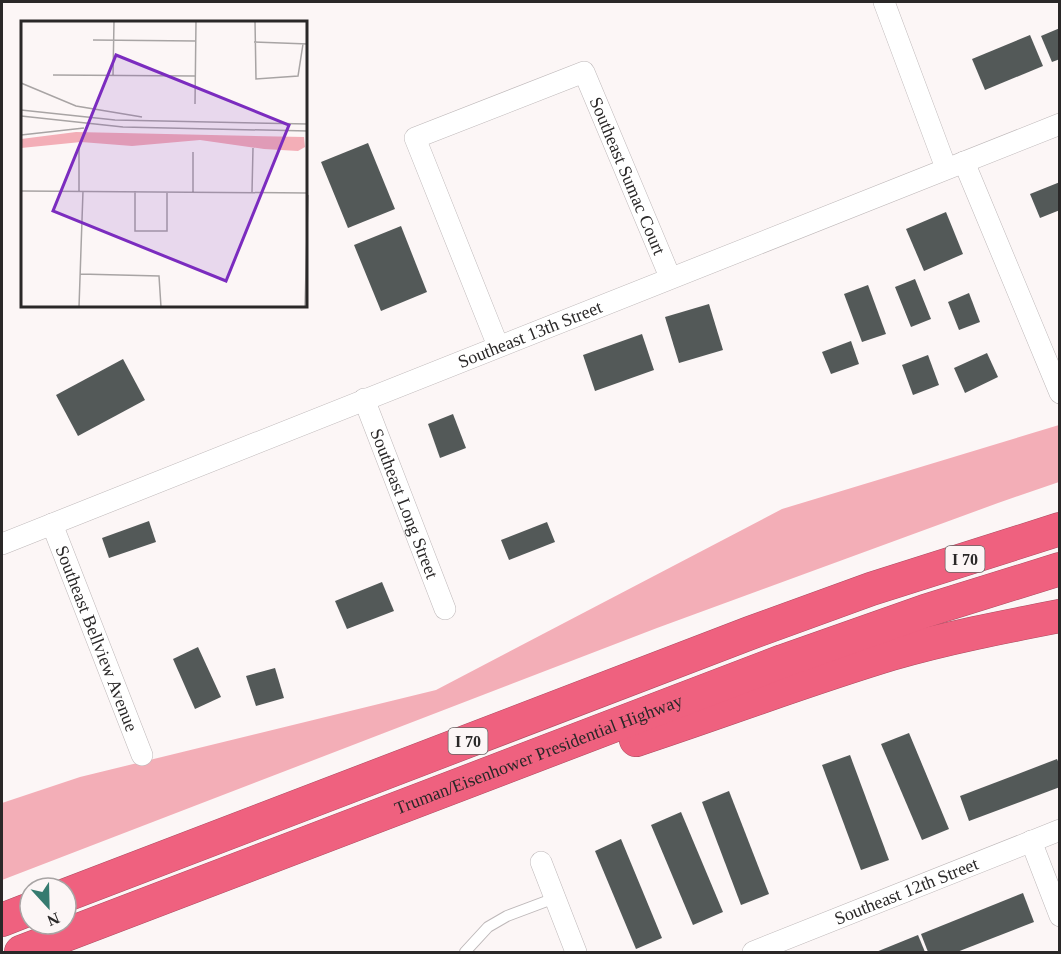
<svg xmlns="http://www.w3.org/2000/svg" width="1061" height="954" font-family="Georgia,serif">
	<style>
		.green { fill: #f3aeb7 }
		.building { fill: #535958 }
		.lines { fill: none; stroke-linecap: round; stroke-linejoin: round }
		.lane-casing { stroke: #beb8b9; stroke-width: 12 }
		.street-casing { stroke: #beb8b9; stroke-width: 22 }
		.highway-casing { stroke: #aa4d61; stroke-width: 34 }
		.lane { stroke: #fff; stroke-width: 10 }
		.street { stroke: #fff; stroke-width: 21 }
		.highway { stroke: #ef617f; stroke-width: 33 }
		.labels { text-anchor: middle; stroke-width: 6; stroke-linejoin: round; paint-order: stroke }
		.shield { fill: #fcf6f6; stroke: #696666; stroke-width: 1.5 }
		.shield-label { font-size: 16px; font-weight: bold; fill: #2a2828 }
		.street-label { font-size: 18px; fill: #2a2828; stroke: #fcf6f6 }
		.inset-road { fill: none; stroke: #a8a4a4; stroke-width: 1.5 }
		.view { fill: #7b2cbf; fill-opacity: 0.15; stroke: #7b2cbf; stroke-width: 3 }
		.inset-edge { fill: none; stroke: #2a2828; stroke-width: 3 }
	</style>
	<rect width="100%" height="100%" fill="#fcf6f6"/>
	<!-- green -->
	<path class="green" d="M1059,425V482L998,503L657,628L2,880V803L80,777L436,690L782,509Z"/>
	<!-- building -->
	<g class="building">
		<path d="M1060,28V59L1052,62L1041,36Z"/>
		<path d="M1030,35L1043,66L985,90L972,59Z"/>
		<path d="M368,143L395,209L348,228L321,162Z"/>
		<path d="M1060,182V210L1040,218L1030,194Z"/>
		<path d="M946,212L963,254L924,271L906,229Z"/>
		<path d="M401,226L427,292L381,311L354,245Z"/>
		<path d="M915,279L931,319L911,327L895,287Z"/>
		<path d="M868,285L886,334L862,342L844,294Z"/>
		<path d="M969,293L980,322L959,330L948,302Z"/>
		<path d="M709,304L723,350L679,363L665,317Z"/>
		<path d="M642,334L654,370L595,391L583,355Z"/>
		<path d="M851,341L859,364L831,374L822,352Z"/>
		<path d="M987,353L998,377L965,393L954,368Z"/>
		<path d="M928,355L939,385L913,395L902,365Z"/>
		<path d="M123,359L145,400L78,436L56,395Z"/>
		<path d="M453,414L466,448L440,458L428,424Z"/>
		<path d="M149,521L156,542L109,558L102,538Z"/>
		<path d="M547,522L555,542L509,560L501,540Z"/>
		<path d="M382,582L394,611L347,629L335,601Z"/>
		<path d="M198,647L221,697L195,709L173,659Z"/>
		<path d="M275,668L284,698L256,706L246,676Z"/>
		<path d="M909,733L949,829L922,840L881,744Z"/>
		<path d="M850,755L889,860L861,870L822,765Z"/>
		<path d="M1057,759L1060,766V787L969,821L960,796Z"/>
		<path d="M729,791L769,894L741,905L702,802Z"/>
		<path d="M681,812L723,912L693,925L651,825Z"/>
		<path d="M621,839L662,938L636,949L595,851Z"/>
		<path d="M1023,893L1034,922L957,952H928L921,934Z"/>
		<path d="M918,935L925,952H876Z"/>
	</g>
	<g class="lines">
		<defs>
			<path id="lane" d="M465,952L488,927L507,916L555,898"/>
			<g id="street">
				<path d="M884,2L946,168"/>
				<path d="M964,162L1060,393"/>
				<path id="s1" d="M498,346L415,138L584,72L670,277"/>
				<path id="s2" d="M364,399L445,609"/>
				<path id="s3" d="M52,524L142,755"/>
				<path id="s4" d="M2,544L1060,124"/>
				<path d="M1031,841L1060,916"/>
				<path d="M541,862L576,952"/>
				<path id="s5" d="M753,952L1060,830"/>
			</g>
			<g id="highway">
				<path d="M636,740C721,712 805,680 891,654C946,638 1003,627 1060,616"/>
				<path d="M66,895L750,633L871,589L1060,529"/>
				<path d="M2,920L30,909"/>
				<path id="s6" d="M21,952L783,661L925,611L1060,569"/>
			</g>
		</defs>
		<!-- lane casing -->
		<use href="#lane" class="lane-casing"/>
		<!-- street casing -->
		<use href="#street" class="street-casing"/>
		<!-- highway casing -->
		<use href="#highway" class="highway-casing"/>
		<!-- lane -->
		<use href="#lane" class="lane"/>
		<!-- street -->
		<use href="#street" class="street"/>
		<!-- highway -->
		<use href="#highway" class="highway"/>
	</g>
	<g class="labels">
		<!-- shield labels -->
		<g class="shield">
			<rect x="945.5" y="546" width="39" height="26" rx="4.5"/>
			<rect x="448.5" y="728" width="39" height="26" rx="4.5"/>
		</g>
		<g class="shield-label">
			<text x="965" y="565">I 70</text>
			<text x="468" y="747">I 70</text>
		</g>
		<!-- street labels -->
		<g class="street-label">
			<text dy="6" stroke="none"><textPath href="#s1" startOffset="518">Southeast Sumac Court</textPath></text>
			<text dy="6" stroke="none"><textPath href="#s4" startOffset="568">Southeast 13th Street</textPath></text>
			<text dy="6" stroke="none"><textPath href="#s2" startOffset="112">Southeast Long Street</textPath></text>
			<text dy="6" stroke="none"><textPath href="#s3" startOffset="123">Southeast Bellview Avenue</textPath></text>
			<text dy="6" stroke="none"><textPath href="#s6" startOffset="554">Truman/Eisenhower Presidential Highway</textPath></text>
			<text dy="6" stroke="none"><textPath href="#s5" startOffset="165">Southeast 12th Street</textPath></text>
		</g>
	</g>
	<!-- overview -->
	<g transform="translate(21 21)">
		<rect width="286" height="286" fill="#fcf6f6"/>
		<path d="M55,111L283,116L284,126L277,130L243,128L179,119L111,125L60,121L0,127V118Z" fill="#f3aeb7"/>
		<path class="inset-road" d="M234,0L235,58L277,55L282,23M72,19L175,20M233,21L287,23M32,54L174,55M92,55L93,0M0,62L55,85L121,96M174,83L175,0M0,89L94,99L287,103M0,95L102,106L287,110M0,114L63,107M58,124V170M0,170L287,172M114,170V210H146V171M172,171V131M231,171L232,127M59,253L138,255L140,286M58,286L62,170M284,286L287,174"/>
		<path class="view" d="M95,34L268,104L205,260L32,190Z"/>
		<rect width="286" height="286" class="inset-edge"/>
	</g>
	<!-- border -->
	<rect width="1061" height="954" fill="none" stroke="#2a2828" stroke-width="6"/>
	<!-- north arrow -->
	<g transform="translate(48 906) rotate(158)"><circle r="28" fill="#fcf6f6" stroke="#a8a4a4" stroke-width="1.5"/>
	<path d="M0-4.5L10 22L0 15L-10 22Z" fill="#367b70"/>
	<text y="-9" font-size="16" font-weight="bold" text-anchor="middle" fill="#2a2828">N</text>
	</g>
</svg>
